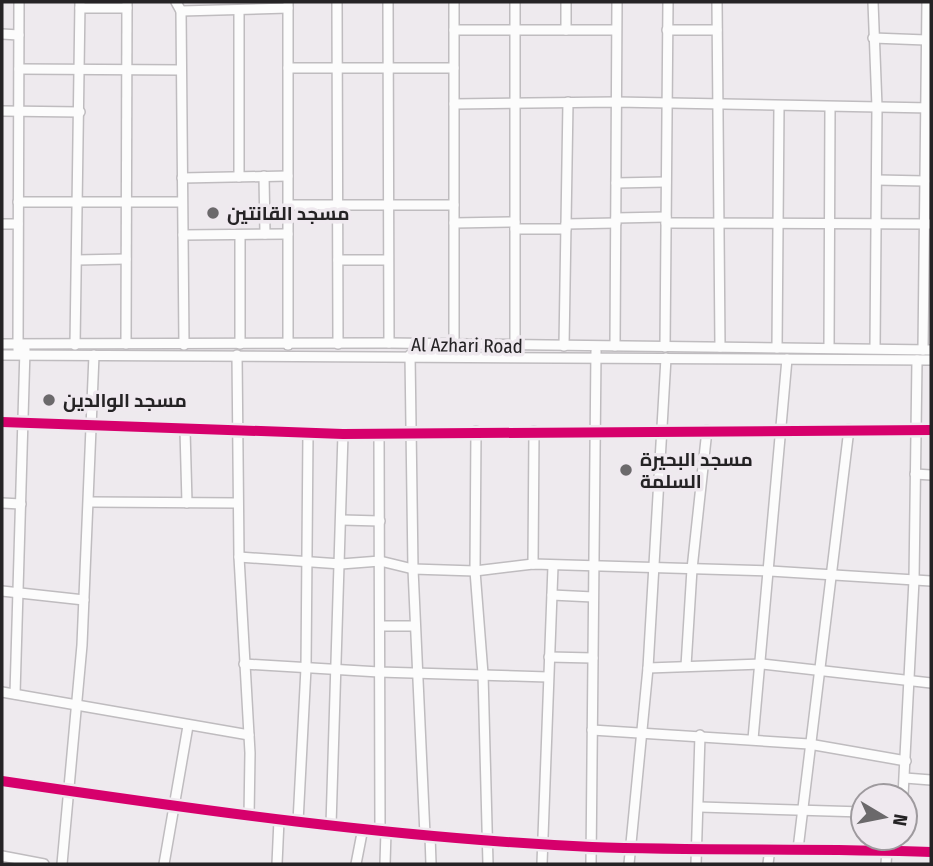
<svg xmlns="http://www.w3.org/2000/svg" width="933" height="866" font-family="'Fira Sans Condensed',Cairo,sans-serif">
	<style>
		.lines { fill: none; stroke-linecap: round; stroke-linejoin: round }
		.minor-casing { stroke: #bfbcbf; stroke-width: 12 }
		.minor { stroke: #fcfcfc; stroke-width: 9 }
		.cycleway-casing { stroke: #efe9ef; stroke-width: 15 }
		.cycleway { stroke: #d6006c; stroke-width: 10 }
		.poi-dot { fill: #6b696b; stroke: #efe9ef; stroke-width: 2.5 }
		.labels { text-anchor: middle; stroke-width: 7; stroke-linejoin: round; paint-order: stroke }
		.poi-label { font-size: 19px; font-weight: bold; fill: #252325; stroke: #efe9ef; text-anchor: start }
		.street-label { font-size: 19px; fill: #252325; stroke: #efe9ef }
	</style>
	<rect width="100%" height="100%" fill="#eeeaee"/>
	<g class="lines">
		<defs>
			<g id="minor">
				<path d="M176,2L181,11L184,345"/>
				<path d="M337,2L338,344"/>
				<path d="M388,2L389,343"/>
				<path d="M515,2V345"/>
				<path d="M717,2L720,347"/>
				<path d="M873,2L877,107L875,348"/>
				<path d="M80,8H127"/>
				<path d="M181,11L288,8"/>
				<path d="M454,30H616"/>
				<path d="M566,30V2"/>
				<path d="M667,30H717"/>
				<path d="M2,34L19,35"/>
				<path d="M873,38L926,40"/>
				<path d="M288,68H454"/>
				<path d="M19,69L181,70"/>
				<path d="M454,104L616,102L931,108"/>
				<path d="M2,111L80,112"/>
				<path d="M264,176L265,234"/>
				<path d="M239,177V10"/>
				<path d="M182,178L288,176"/>
				<path d="M877,180L925,181"/>
				<path d="M616,183L666,182"/>
				<path d="M18,202H182"/>
				<path d="M288,205H454"/>
				<path d="M616,218L666,217"/>
				<path d="M454,223L515,222"/>
				<path d="M666,223L931,224"/>
				<path d="M2,224H18"/>
				<path d="M566,224L616,223"/>
				<path d="M515,229H566"/>
				<path d="M183,235L288,234"/>
				<path d="M240,235V344"/>
				<path d="M77,260L126,259"/>
				<path d="M338,260H388"/>
				<path d="M2,344L389,343L931,350"/>
				<path d="M126,344L127,2"/>
				<path d="M454,344V2"/>
				<path d="M75,345L80,2"/>
				<path d="M288,345V2"/>
				<path d="M564,346L568,102"/>
				<path d="M615,346L617,2"/>
				<path d="M665,347L668,2"/>
				<path d="M777,348L779,106"/>
				<path d="M829,348L830,107"/>
				<path d="M18,350L19,2"/>
				<path d="M923,350L927,2"/>
				<path d="M2,355L931,360"/>
				<path d="M237,355L239,557L250,753L249,817"/>
				<path d="M410,355L413,569L425,835"/>
				<path d="M2,422L343,434L931,430"/>
				<path d="M185,430L187,503"/>
				<path d="M476,431L475,571L483,674L488,864"/>
				<path d="M379,433L380,831"/>
				<path d="M915,474L931,475"/>
				<path d="M89,502L237,503"/>
				<path d="M2,503L21,504"/>
				<path d="M342,520L380,521"/>
				<path d="M239,557L341,564L380,561L413,569L475,571L533,564L770,571L931,581"/>
				<path d="M533,564L534,431"/>
				<path d="M2,591L84,600"/>
				<path d="M552,595L593,597"/>
				<path d="M380,626H415"/>
				<path d="M549,657L593,658"/>
				<path d="M244,664L379,672L548,677"/>
				<path d="M686,666L692,569L707,430"/>
				<path d="M648,668L762,664L931,683"/>
				<path d="M2,692L249,735"/>
				<path d="M15,694L25,349"/>
				<path d="M592,730L809,744L906,761"/>
				<path d="M753,739L787,359"/>
				<path d="M905,778L931,780"/>
				<path d="M2,781C198,810 394,838 592,847C705,851 818,848 931,852"/>
				<path d="M903,796L914,580L917,360"/>
				<path d="M700,807L863,812"/>
				<path d="M298,822L306,668L308,433"/>
				<path d="M331,825L343,434"/>
				<path d="M430,835L431,864"/>
				<path d="M798,849L849,429"/>
				<path d="M2,856L44,864"/>
				<path d="M62,864L82,645L94,355"/>
				<path d="M164,864L188,726"/>
				<path d="M277,864L279,820"/>
				<path d="M356,864L363,828"/>
				<path d="M385,864L386,831"/>
				<path d="M542,864L553,566"/>
				<path d="M591,864L596,351"/>
				<path d="M629,864L648,668L666,358"/>
				<path d="M696,864L700,735"/>
				<path d="M768,864L770,848"/>
				<path d="M886,864L887,850"/>
			</g>
		</defs>
		<!-- minor casing -->
		<use href="#minor" class="minor-casing"/>
		<!-- minor -->
		<use href="#minor" class="minor"/>
		<defs>
			<g id="cycleway">
				<path d="M2,422L343,434L931,430"/>
				<path d="M2,781C198,810 394,838 592,847C705,851 818,848 931,852"/>
			</g>
		</defs>
		<!-- cycleway casing -->
		<use href="#cycleway" class="cycleway-casing"/>
		<!-- cycleway -->
		<use href="#cycleway" class="cycleway"/>
	</g>
	<!-- markers -->
	<g class="poi-dot">
		<circle cx="213" cy="213" r="7"/>
		<circle cx="49" cy="400" r="7"/>
		<circle cx="626" cy="470" r="7"/>
	</g>
	<g class="labels">
		<!-- poi labels -->
		<g class="poi-label">
			<text x="227" y="220">مسجد القانتين</text>
			<text x="63" y="407">مسجد الوالدين</text>
			<text x="640" y="466">مسجد البحيرة<tspan x="640" dy="22">السلمة</tspan></text>
		</g>
		<!-- street labels -->
		<g class="street-label">
			<text transform="translate(467 345) rotate(1)" y="7">Al Azhari Road</text>
		</g>
	</g>
	<!-- border -->
	<rect width="933" height="866" fill="none" stroke="#252325" stroke-width="7"/>
	<!-- north arrow -->
	<g transform="translate(884 817) rotate(100)"><circle r="33" fill="#efe9ef" stroke="#9e9a9e" stroke-width="2"/>
	<path d="M0-5L12 26L0 18L-12 26Z" fill="#6b696b"/>
	<text y="-10" font-size="19" font-weight="bold" text-anchor="middle" fill="#252325">N</text>
	</g>
</svg>
